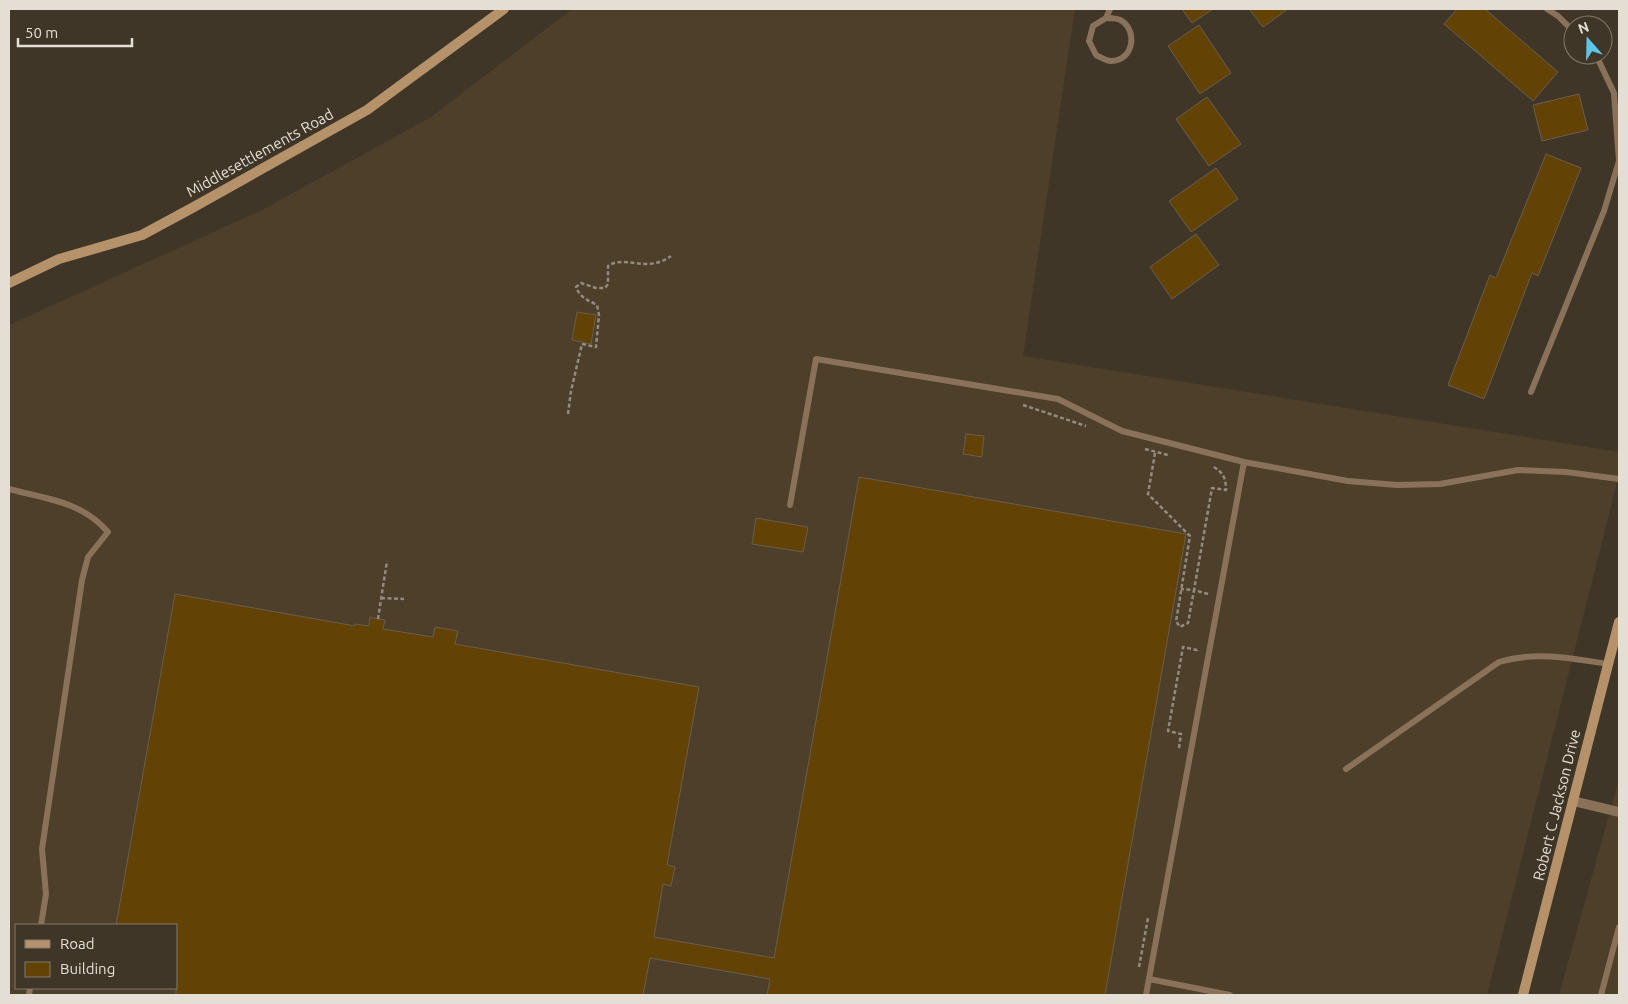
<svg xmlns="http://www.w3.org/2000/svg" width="1628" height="1004" font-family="Ubuntu,sans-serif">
<rect width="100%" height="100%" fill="#403627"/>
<!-- built -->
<path fill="#4d3f2a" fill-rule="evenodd" d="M572,9H1075L1023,356L1619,452V475L1487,995H9V325L264,209L431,117ZM16,925H176V988H16Z
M1619,779V995H1559Z"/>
<!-- building -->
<path fill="#634305" stroke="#695e4e" d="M1182,9H1213L1192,23Z
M1249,9H1288L1263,27Z
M1457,9H1485L1558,72L1533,101L1444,24Z
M1199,25L1231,73L1200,94L1168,46Z
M1579,94L1588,130L1542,141L1533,105Z
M1207,97L1241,144L1209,166L1176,119Z
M1546,154L1581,168L1538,276L1532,273L1484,399L1448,385L1490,275L1496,278Z
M1216,168L1238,199L1191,232L1169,201Z
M1196,234L1219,265L1172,299L1150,267Z
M577,312L596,315L591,344L572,340Z
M966,434L984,436L982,457L963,454Z
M859,477L1186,534L1105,995H767L770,979L650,958L643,995H176V925H116L175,594L355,626V624L369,626L370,617L378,619L385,620L383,629L433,637L435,627L458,631L455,644L699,687L667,865L675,867L671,886L663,884L654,937L774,958Z
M756,518L808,527L803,552L752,544Z"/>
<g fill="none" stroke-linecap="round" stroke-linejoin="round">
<!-- path -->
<path stroke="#938b7f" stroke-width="2.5" stroke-dasharray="4 2.5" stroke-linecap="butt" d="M1023,405L1086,426
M568,414L571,391L582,344L596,347L599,315L597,305C588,300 580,298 576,287L581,283L596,288H605L608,284V266C626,254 646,274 671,256
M1145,449L1168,455
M1155,453L1148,494L1190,536C1185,565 1181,593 1176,621L1180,627L1188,623L1194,590L1181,589
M1208,594L1194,590L1212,488L1226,490C1226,478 1223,472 1212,466
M381,598L404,599
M378,619L387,561
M1179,748L1181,734L1168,731L1183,647L1197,650L1198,648
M1139,967L1148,918"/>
<!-- lane -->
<path stroke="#897259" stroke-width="6" d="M1547,9L1558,16L1573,31
M1106,18C1111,18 1118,18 1122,21C1138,32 1133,61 1111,61C1107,61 1100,57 1096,55L1089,41L1093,26L1106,18L1110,9
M1531,392L1604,211L1619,161L1614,93L1596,55
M9,489C46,499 81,501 108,532L88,557L82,580L42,849L46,894L41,925
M790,505L816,359L1058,399L1122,431L1244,462L1348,481L1397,485L1440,484L1518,470L1566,472L1619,479
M1346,769L1499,662C1535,651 1571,658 1608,664
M1149,979L1230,995
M29,995L30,988
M1146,995L1244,462
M1601,995L1619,927"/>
<!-- street -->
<path stroke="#897259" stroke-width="10" d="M1573,801L1619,812"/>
<!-- secondary -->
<path stroke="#b6926a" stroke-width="10" d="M9,283L59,259L142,235L192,208L367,110L504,9
M1523,995L1619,622"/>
</g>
<g text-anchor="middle" stroke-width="4" stroke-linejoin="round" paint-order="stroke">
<!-- street labels -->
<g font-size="15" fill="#e4ded5" stroke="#403627">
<text transform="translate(260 153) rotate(-29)" y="5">Middlesettlements Road</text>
<text transform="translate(1557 805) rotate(-76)" y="5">Robert C Jackson Drive</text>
</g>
</g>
<!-- border -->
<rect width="1628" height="1004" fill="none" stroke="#e4ded5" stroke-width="20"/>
<!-- legend -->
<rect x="15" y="924" width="162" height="65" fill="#403627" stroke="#82796d"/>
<rect x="25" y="940" width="25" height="8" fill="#b6926a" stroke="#82796d"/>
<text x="60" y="949" font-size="15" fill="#e4ded5">Road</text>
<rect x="25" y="962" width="25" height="15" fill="#634305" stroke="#82796d"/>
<text x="60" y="974" font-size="15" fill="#e4ded5">Building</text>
<!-- north arrow -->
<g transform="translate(1588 40) rotate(340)"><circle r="24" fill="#403627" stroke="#82796d"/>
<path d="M0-4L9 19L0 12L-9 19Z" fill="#5dc7e8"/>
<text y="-8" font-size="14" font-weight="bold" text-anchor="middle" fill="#e4ded5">N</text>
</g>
<!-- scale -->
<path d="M18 38v8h114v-8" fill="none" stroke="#e4ded5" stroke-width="2.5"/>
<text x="25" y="38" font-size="15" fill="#e4ded5" stroke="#403627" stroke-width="4" paint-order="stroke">50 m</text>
</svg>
